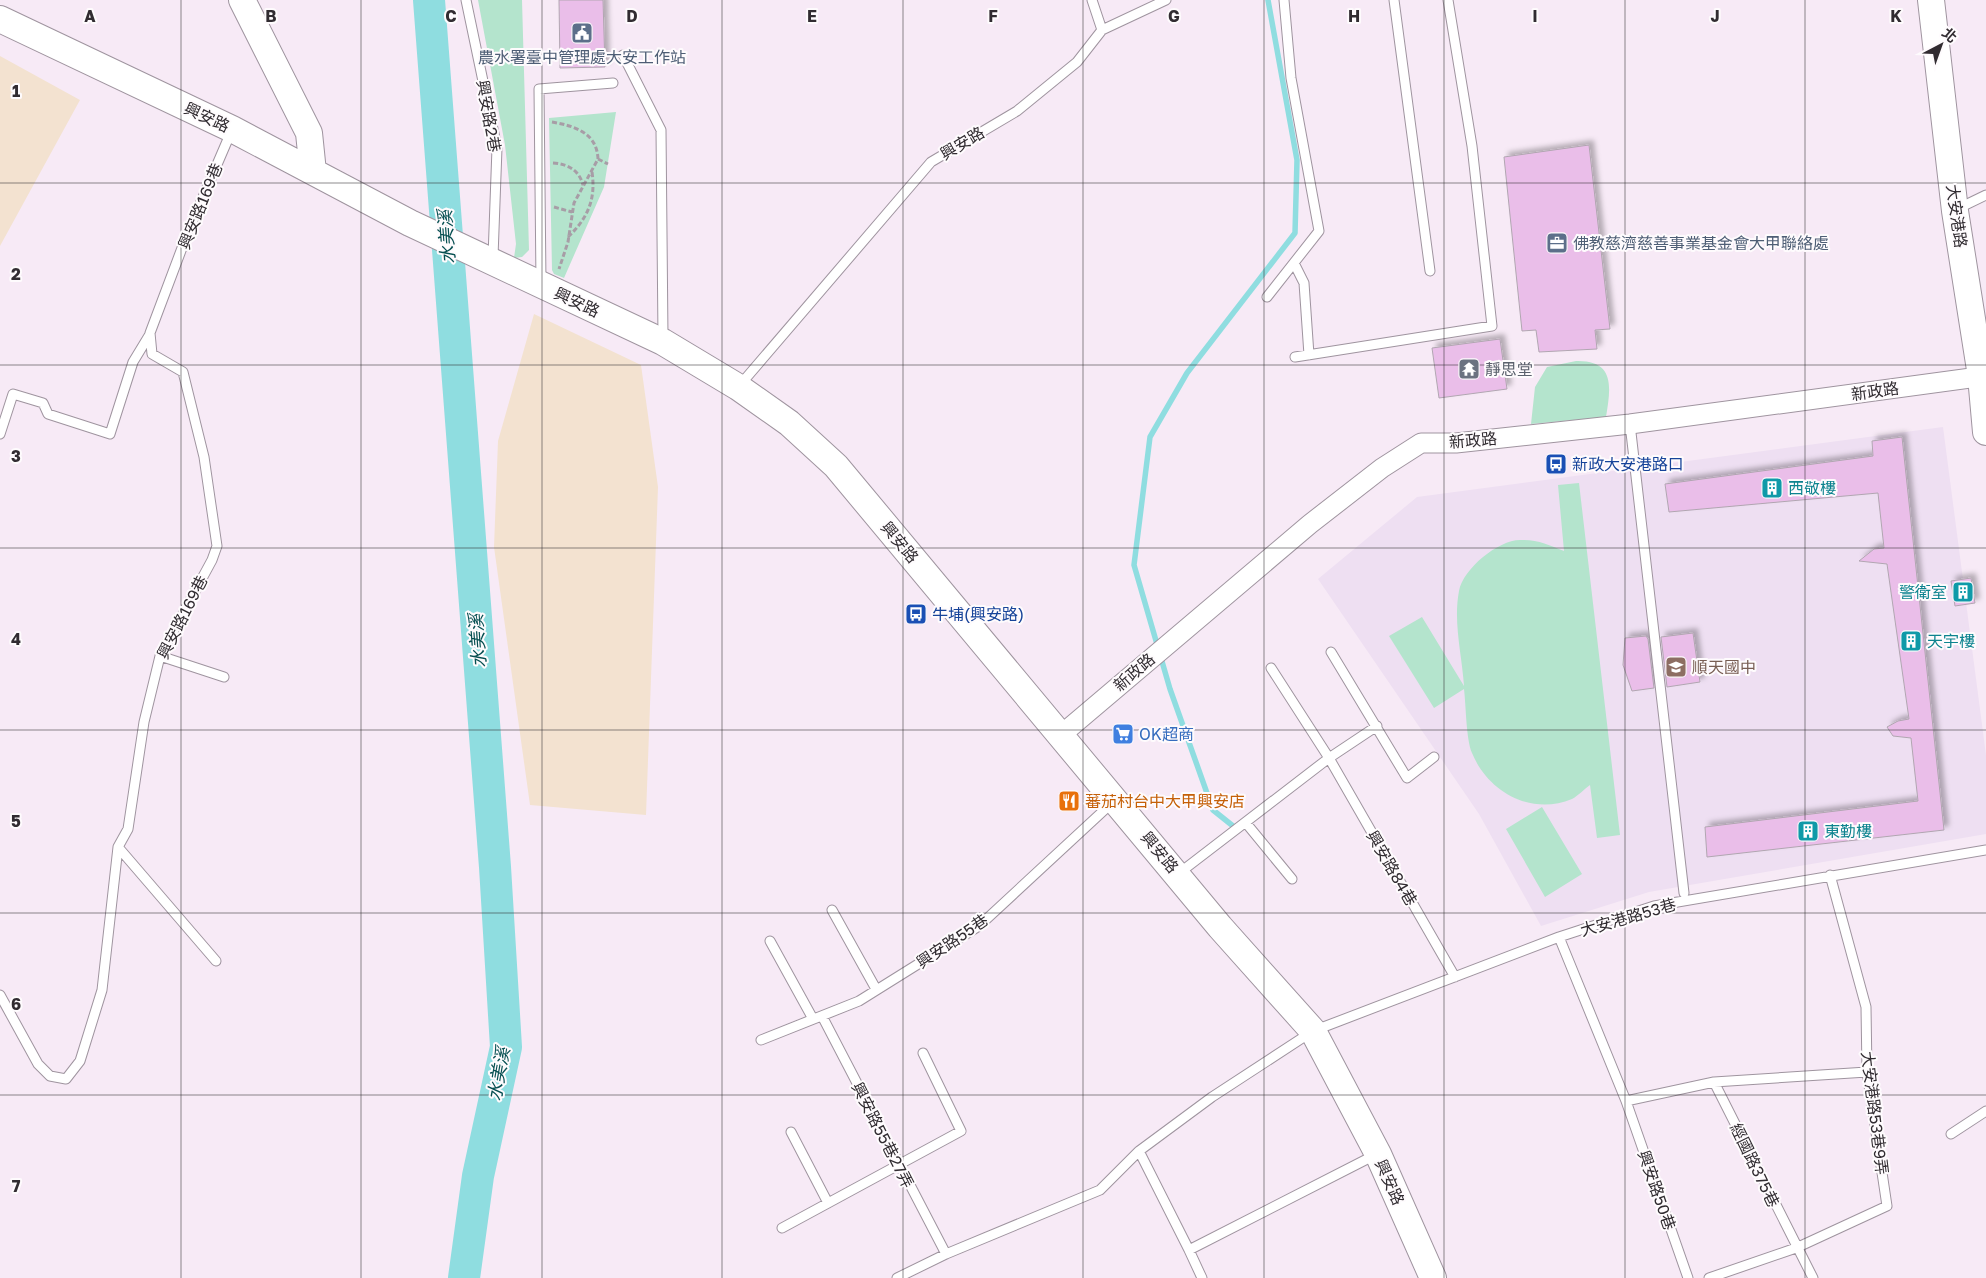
<svg xmlns="http://www.w3.org/2000/svg" width="1986" height="1278" font-family="'Golos Text','Noto Sans TC',sans-serif">
<defs>
<filter id="shadow"><feDropShadow dx="4.5" dy="-4.5" stdDeviation="2.5" flood-color="#0004"/></filter>
</defs>
<rect width="100%" height="100%" fill="#f7eaf6"/>
<!-- industrial -->
<path fill="#f3e2d0" d="M0,56L80,100L0,246Z
M534,314L641,365L658,487L646,815L530,805L494,547L498,441Z"/>
<!-- education -->
<path fill="#eedff2" d="M1943,427L1986,755V834L1649,892L1541,926L1479,814L1318,579L1417,497Z"/>
<!-- green -->
<path fill="#b4e4cd" d="M478,0H522L529,250L522,257L514,258L516,244L505,145Z
M616,112L604,187L564,278L554,274L552,270L549,118Z
M1576,361C1615,360 1611,387 1606,417L1531,424L1535,387L1547,367Z
M1579,483L1620,835L1597,838L1590,785C1584,789 1578,796 1572,799C1531,816 1488,792 1472,753C1466,739 1466,705 1464,689L1434,708L1389,636L1422,617L1464,686C1462,655 1453,622 1459,591C1463,569 1498,540 1520,540C1537,539 1549,545 1564,551L1558,485Z
M1542,807L1582,874L1545,897L1506,829Z"/>
<g fill="none" stroke-linecap="round" stroke-linejoin="round">
<!-- stream -->
<path stroke="#8fdde0" stroke-width="5.5" d="M1233,826L1213,810L1170,689L1134,565L1150,437L1187,373L1295,233L1297,160L1268,0"/>
<!-- river -->
<path stroke="#8fdde0" stroke-width="32" d="M429,0L495,867L506,1047L478,1176L464,1278"/>
</g>
<!-- building -->
<path fill="#eabee9" stroke="#b1a6b1" filter="url(#shadow)" d="M559,0H603L605,67L560,68Z
M1589,145L1610,329L1595,330L1597,349L1539,352L1536,330L1522,331L1504,157Z
M1500,339L1507,389L1439,398L1432,348Z
M1902,437L1944,830L1707,857L1705,827L1918,801L1911,738L1893,736L1887,727L1898,721L1909,719L1887,564L1859,561L1874,549L1884,548L1878,493L1669,512L1665,484L1873,456L1872,441Z
M1971,578L1975,603L1955,606L1951,581Z
M1693,633L1700,682L1667,687L1661,637Z
M1646,636L1648,639L1654,688L1632,691L1623,665L1625,638Z"/>
<g fill="none" stroke-linecap="round" stroke-linejoin="round">
<!-- lane casing -->
<g stroke="#9f949f" stroke-width="11">
<path id="lane" d="M466,0L497,148L493,257
M1092,0L1102,30
M1394,0L1430,271
M623,55L661,130L663,337
M1957,209L1986,195
M1294,263L1304,283L1309,355
M541,283L539,89L613,83
M1267,297L1319,231L1291,78L1284,0
M1295,357L1492,326L1472,146L1448,0
M740,385L931,162L1017,111L1077,62L1102,30L1166,0
M1630,424L1684,893
M0,434L13,394L43,403L48,414L110,434L133,362L150,334
M1331,652L1407,778L1434,757
M160,656L224,677
M1271,668L1329,758L1455,977
M1246,823L1292,879
M118,847L216,961
M1178,874L1329,758L1377,726
M832,910L876,989
M1559,937L1626,1101L1688,1278
M770,941L813,1019
M0,995L38,1064L50,1076L66,1079L80,1061L102,990L118,847L128,829L144,722L160,656L212,560L217,546L204,457L183,372L152,354L150,333L188,232L231,132
M822,1016L946,1254
M761,1040L859,1001L979,926L1114,801
M1714,1082L1813,1278
M1626,1101L1714,1082L1867,1072
M791,1132L828,1203
M1951,1134L1986,1111
M1375,1155L1189,1250L1139,1151L1212,1097L1313,1031L1559,937L1654,906L1986,850
M782,1228L961,1131L923,1053
M1189,1250L1202,1278
M897,1278L946,1254L1100,1190L1139,1151
M1709,1278L1796,1248L1887,1206L1867,1072L1866,1007L1830,875"/>
</g>
<!-- street casing -->
<g stroke="#9f949f" stroke-width="21">
<path id="street" d="M1061,735L1310,524L1382,468L1421,443H1456L1630,424L1986,376"/>
</g>
<!-- secondary casing -->
<g stroke="#9f949f" stroke-width="28">
<path id="secondary" d="M242,0L309,133L313,172
M1931,0L1955,211L1981,376L1986,432
M0,19L232,129L410,223L663,342L738,387L789,423L836,466L1220,927L1313,1031L1378,1154L1433,1278"/>
</g>
<!-- path -->
<path stroke="#a79da6" stroke-width="3" stroke-dasharray="5 2.5" stroke-linecap="butt" d="M552,122C575,126 597,133 598,159L574,203L568,242L559,269
M598,159L608,164
M553,163C568,164 579,170 583,185
M554,207L572,212
M568,237C588,218 596,199 592,172"/>
<!-- lane -->
<use href="#lane" stroke="#fff" stroke-width="9"/>
<!-- street -->
<use href="#street" stroke="#fff" stroke-width="19"/>
<!-- secondary -->
<use href="#secondary" stroke="#fff" stroke-width="26"/>
</g>
<!-- grid -->
<path fill="none" stroke="#312c31" stroke-width="1" stroke-opacity="0.55" d="M181,0V1278M361,0V1278M542,0V1278M722,0V1278M903,0V1278M1083,0V1278M1264,0V1278M1444,0V1278M1625,0V1278M1805,0V1278M0,183H1986M0,365H1986M0,548H1986M0,730H1986M0,913H1986M0,1095H1986"/>
<!-- icons -->
<defs>
<g id="civic-square" transform="scale(1.125)"><rect x="-9" y="-9" width="18" height="18" rx="4" fill="#5c6f8a" stroke="#fefbfd"/><path d="M-.6-6.5H3V-4.5H.6V-3L4-1V1h2V6H-6V1h2V-1L-.6-3ZM-1.2 2.5V6h2.4V2.5Z" fill="#fff"/></g>
<g id="office-square" transform="scale(1.125)"><rect x="-9" y="-9" width="18" height="18" rx="4" fill="#5c6f8a" stroke="#fefbfd"/><path d="M-6-3h4V-5.5h4V-3h4V5H-6ZM-1-4.5V-3h2v-1.5ZM-6 0V1H6V0Z" fill="#fff"/></g>
<g id="temple-square" transform="scale(1.125)"><rect x="-9" y="-9" width="18" height="18" rx="4" fill="#6b7280" stroke="#fefbfd"/><path d="M0-6L5-2H3V0L6.5 2.5H4V6H1.5V3h-3V6H-4V2.5H-6.5L-3 0V-2H-5Z" fill="#fff"/></g>
<g id="bus-square" transform="scale(1.125)"><rect x="-9" y="-9" width="18" height="18" rx="4" fill="#1a4fb4" stroke="#fefbfd"/><path d="M-5-6H5V4H4V6H2V4H-2V6H-4V4H-5ZM-3.5-4V0h7V-4ZM-3.5 1.2v1.5H-2V1.2ZM2 1.2v1.5H3.5V1.2Z" fill="#fff"/></g>
<g id="building-square" transform="scale(1.125)"><rect x="-9" y="-9" width="18" height="18" rx="4" fill="#0f9aa8" stroke="#fefbfd"/><path d="M-4-6H4V6H1V3H-1V6H-4ZM-2.5-4.3h1.7v1.8h-1.7ZM.8-4.3h1.7v1.8H.8ZM-2.5-1h1.7V.8h-1.7ZM.8-1h1.7V.8H.8Z" fill="#fff"/></g>
<g id="school-square" transform="scale(1.125)"><rect x="-9" y="-9" width="18" height="18" rx="4" fill="#8d6e63" stroke="#fefbfd"/><path d="M0-5L7-2L0 1L-7-2ZM-4 1L0 2.5L4 1V4Q0 6-4 4Z" fill="#fff"/></g>
<g id="supermarket-square" transform="scale(1.125)"><rect x="-9" y="-9" width="18" height="18" rx="4" fill="#3f7fe0" stroke="#fefbfd"/><path d="M-6-5.5h2.5l.6 2H6L4.5 2H-2.5L-4.4-4H-6ZM-1.5 3.2a1.3 1.3 0 1 0 .1 0ZM3 3.2a1.3 1.3 0 1 0 .1 0Z" fill="#fff"/></g>
<g id="restaurant-square" transform="scale(1.125)"><rect x="-9" y="-9" width="18" height="18" rx="4" fill="#e8710a" stroke="#fefbfd"/><path d="M-5-6h1v4h1v-4h1v4h1v-4h1v5L-1.5 .5V6h-2V.5L-5-1ZM5-6V6H3V1.5H1.5Q1.5-4 5-6Z" fill="#fff"/></g>
</defs>
<g fill-rule="evenodd">
<use href="#civic-square" x="582" y="33"/>
<use href="#office-square" x="1557" y="243"/>
<use href="#temple-square" x="1469" y="369"/>
<use href="#bus-square" x="1556" y="464"/>
<use href="#building-square" x="1772" y="488"/>
<use href="#building-square" x="1963" y="592"/>
<use href="#bus-square" x="916" y="614"/>
<use href="#building-square" x="1911" y="641"/>
<use href="#school-square" x="1676" y="667"/>
<use href="#supermarket-square" x="1123" y="734"/>
<use href="#restaurant-square" x="1069" y="801"/>
<use href="#building-square" x="1808" y="831"/>
</g>
<g text-anchor="middle" stroke-width="4" stroke-linejoin="round" paint-order="stroke">
<!-- service labels -->
<g font-size="16" fill="#4e5e75" stroke="#fefbfd">
<text x="582" y="63">農水署臺中管理處大安工作站</text>
<text x="1573" y="249" text-anchor="start">佛教慈濟慈善事業基金會大甲聯絡處</text>
</g>
<!-- street labels -->
<g font-size="16" fill="#312c31" stroke="#fefbfd">
<text transform="translate(489 116) rotate(80)" y="6">興安路2巷</text>
<text transform="translate(207 117) rotate(25)" y="6">興安路</text>
<text transform="translate(962 143) rotate(-31)" y="6">興安路</text>
<text transform="translate(200 206) rotate(-68)" y="6">興安路169巷</text>
<text transform="translate(1957 216) rotate(82)" y="6">大安港路</text>
<text transform="translate(577 302) rotate(25)" y="6">興安路</text>
<text transform="translate(1875 391) rotate(-8)" y="6">新政路</text>
<text transform="translate(1473 440) rotate(-5)" y="6">新政路</text>
<text transform="translate(900 542) rotate(50)" y="6">興安路</text>
<text transform="translate(182 617) rotate(-63)" y="6">興安路169巷</text>
<text transform="translate(1134 672) rotate(-41)" y="6">新政路</text>
<text transform="translate(1160 852) rotate(50)" y="6">興安路</text>
<text transform="translate(1392 868) rotate(60)" y="6">興安路84巷</text>
<text transform="translate(1628 917) rotate(-16)" y="6">大安港路53巷</text>
<text transform="translate(952 941) rotate(-34)" y="6">興安路55巷</text>
<text transform="translate(1875 1113) rotate(83)" y="6">大安港路53巷9弄</text>
<text transform="translate(883 1135) rotate(63)" y="6">興安路55巷27弄</text>
<text transform="translate(1755 1165) rotate(64)" y="6">經國路375巷</text>
<text transform="translate(1390 1182) rotate(66)" y="6">興安路</text>
<text transform="translate(1657 1190) rotate(71)" y="6">興安路50巷</text>
</g>
<!-- worship labels -->
<g font-size="16" fill="#5b616d" stroke="#fefbfd" text-anchor="start">
<text x="1485" y="375">靜思堂</text>
</g>
<!-- transit labels -->
<g font-size="16" fill="#164399" stroke="#fefbfd" text-anchor="start">
<text x="1572" y="470">新政大安港路口</text>
<text x="932" y="620">牛埔(興安路)</text>
</g>
<!-- culture labels -->
<g font-size="16" fill="#0d838f" stroke="#fefbfd" text-anchor="start">
<text x="1788" y="494">西敬樓</text>
<text x="1947" y="598" text-anchor="end">警衛室</text>
<text x="1927" y="647">天宇樓</text>
<text x="1824" y="837">東勤樓</text>
</g>
<!-- education labels -->
<g font-size="16" fill="#785e54" stroke="#fefbfd" text-anchor="start">
<text x="1692" y="673">順天國中</text>
</g>
<!-- shop labels -->
<g font-size="16" fill="#366cbe" stroke="#fefbfd" text-anchor="start">
<text x="1139" y="740">OK超商</text>
</g>
<!-- food labels -->
<g font-size="16" fill="#c56008" stroke="#fefbfd" text-anchor="start">
<text x="1085" y="807">蕃茄村台中大甲興安店</text>
</g>
<!-- water labels -->
<g font-size="18" font-style="italic" fill="#064f51" stroke="#fefbfd">
<text transform="translate(447 237) rotate(-94)" y="6">水美溪</text>
<text transform="translate(478 641) rotate(-94)" y="6">水美溪</text>
<text transform="translate(499 1074) rotate(-80)" y="6">水美溪</text>
</g>
</g>
<g font-size="16" text-anchor="middle" font-weight="bold" fill="#312c31" stroke="#fefbfd" stroke-width="4" stroke-linejoin="round" paint-order="stroke">
<text x="90" y="22">A</text>
<text x="271" y="22">B</text>
<text x="451" y="22">C</text>
<text x="632" y="22">D</text>
<text x="812" y="22">E</text>
<text x="993" y="22">F</text>
<text x="1174" y="22">G</text>
<text x="1354" y="22">H</text>
<text x="1535" y="22">I</text>
<text x="1715" y="22">J</text>
<text x="1896" y="22">K</text>
<text x="16" y="97">1</text>
<text x="16" y="280">2</text>
<text x="16" y="462">3</text>
<text x="16" y="645">4</text>
<text x="16" y="827">5</text>
<text x="16" y="1010">6</text>
<text x="16" y="1192">7</text>
</g>
<!-- north arrow -->
<g transform="translate(1941 45) rotate(41)" stroke="#fefbfd" stroke-width="4" paint-order="stroke">
<path d="M0-4L9 19L0 12L-9 19Z" fill="#312c31"/>
<text y="-8" font-size="14" font-weight="bold" text-anchor="middle" fill="#312c31">北</text>
</g>
</svg>
